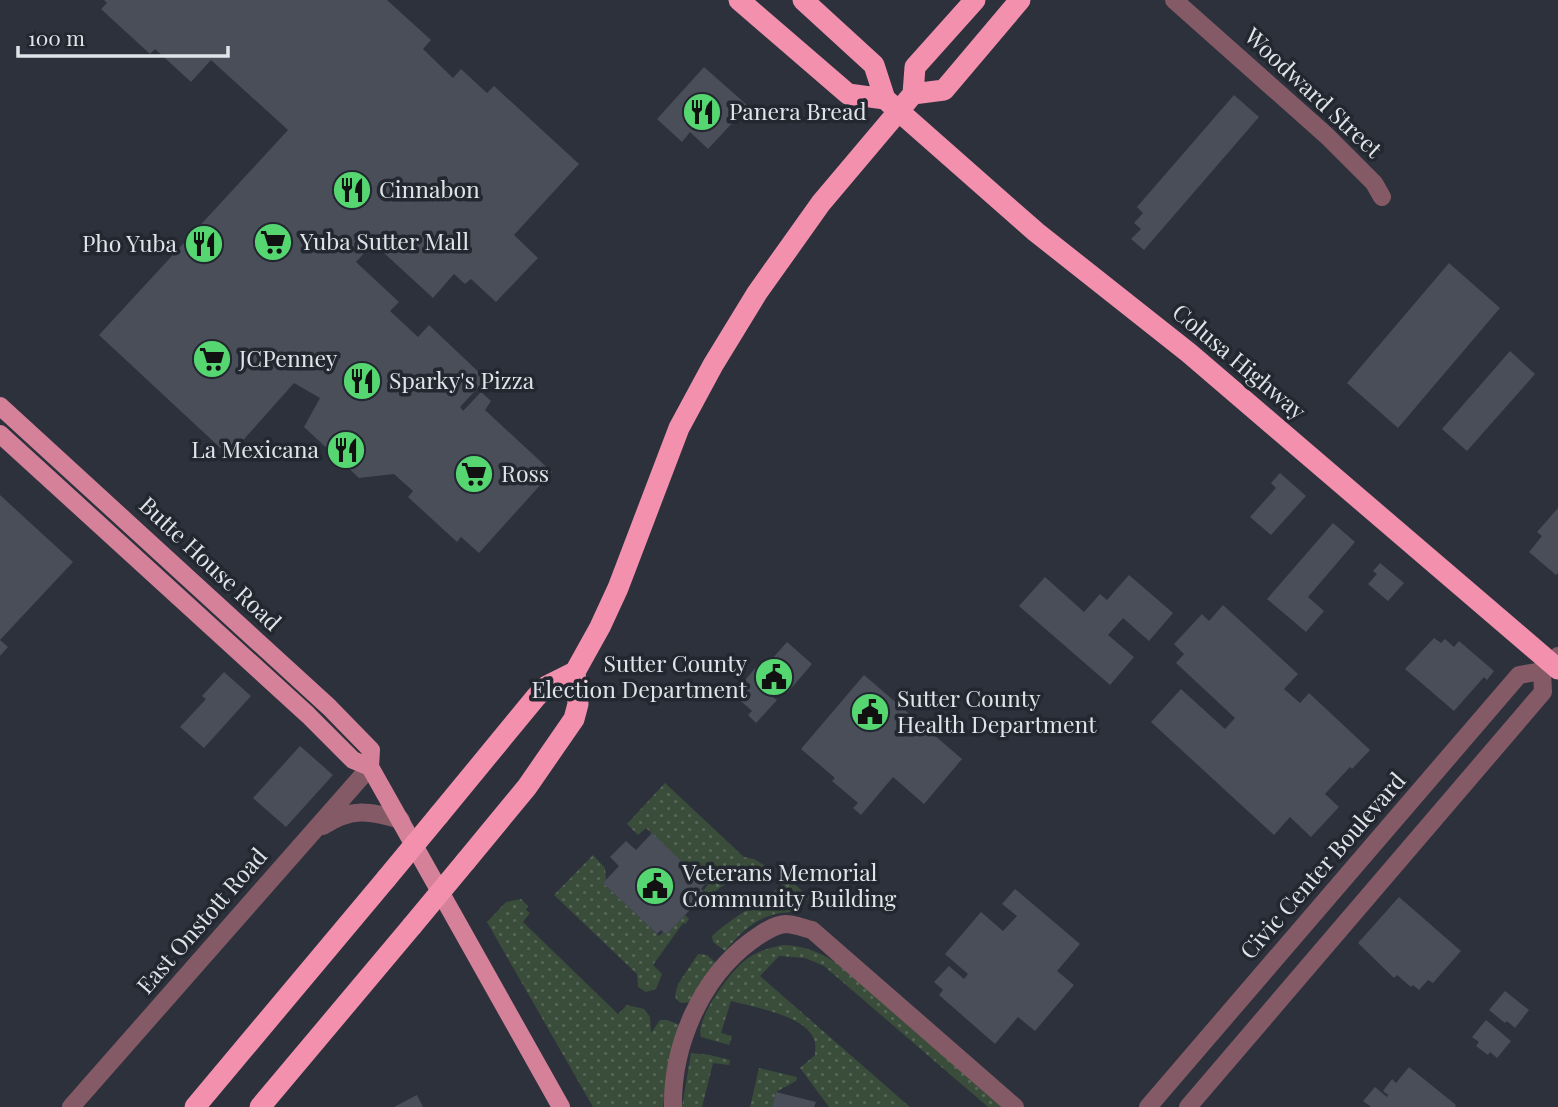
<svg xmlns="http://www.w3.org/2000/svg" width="1558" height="1107" font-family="'Playfair Display',serif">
<defs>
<pattern id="grass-dots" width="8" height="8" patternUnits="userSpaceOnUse" patternTransform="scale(1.75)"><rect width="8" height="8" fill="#3a4d3a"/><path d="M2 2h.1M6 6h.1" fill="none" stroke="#566657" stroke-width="1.8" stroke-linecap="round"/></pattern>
</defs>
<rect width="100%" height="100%" fill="#2c313b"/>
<!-- grass -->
<path fill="url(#grass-dots)" d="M665,783L744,857L754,859L765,866L764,873L749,882L737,876L714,892L696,909L693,907L705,894L703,891L711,881L705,884L646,828L638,835L627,824Z
M593,855L605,868L606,880L603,883L659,936L663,932L666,935L685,915L689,919L685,924L683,923L653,965L662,974L656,989L646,992L638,987L637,974L554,895Z
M786,881H791L809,897L794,912C762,912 744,928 725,951L713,942L712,936C735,915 763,902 786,881Z
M521,899L528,906L526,910L530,913L523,922L618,1014L627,1005L644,1009L650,1017L651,1033L660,1020H667L680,1025L674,1040L663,1107H593L487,922L506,902Z
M783,945C805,946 820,952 838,964L1003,1107H988L824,966L805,958L779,956L760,976L910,1107H829L800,1068L815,1055C815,1050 816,1043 814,1039C805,1015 753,1007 731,1001L721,1033L732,1036L729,1045L701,1037C695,1019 729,974 743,962C754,952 768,948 783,945Z
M698,954L707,955L716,963L692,1002L681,1003L676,999L675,995L678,984Z
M691,1053L710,1055L730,1060L729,1065L713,1063L702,1107H682Z
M759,1068L797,1077L796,1081L776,1092L772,1107H750Z"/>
<!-- building -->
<path fill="#494e59" d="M104,0H387L431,40L423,49L453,78L461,69L487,93L494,86L579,164L514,235L538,258L496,302L471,279L465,284L454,274L433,298L360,231L353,235L368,249L356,262L399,302L390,311L418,337L429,325L486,379L460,407L463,411L481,392L491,401L485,410L552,472L479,553L461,537L457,542L408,497L413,491L394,474L359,478L304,427L320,398L294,383L229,456L99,335L288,130L211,60L191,82L155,49L150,54L101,9L107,3Z
M704,67L748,106L708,149L690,132L682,142L657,119Z
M1234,95L1259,117L1144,250L1131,239L1141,229L1134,223L1143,213L1137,207Z
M1449,263L1500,308L1398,428L1347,383Z
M1510,351L1535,374L1467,451L1442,429Z
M1280,473L1306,496L1271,535L1250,517L1276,488L1271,483Z
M0,495L73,562L0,640L8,647L0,656Z
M1558,508V573L1556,575L1529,552L1542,536L1537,532Z
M1333,523L1355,542L1308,597L1324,611L1306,632L1267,599Z
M1380,563L1404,583L1388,601L1368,584L1377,574L1373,571Z
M1129,575L1173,613L1149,641L1123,618L1108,635L1134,657L1110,685L1019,606L1045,577L1084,612L1100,594L1107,600Z
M1223,605L1298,674L1284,689L1300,703L1309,693L1370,750L1352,769L1350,767L1325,794L1339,807L1311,837L1290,817L1274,835L1151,722L1181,689L1225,729L1235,718L1176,663L1184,654L1174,644L1202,614L1209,621Z
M1434,638L1441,643L1445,639L1454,647L1459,641L1494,671L1487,680L1484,677L1454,711L1405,669Z
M787,642L812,664L788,692L782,687L773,697L777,700L756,723L748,715L752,711L733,694L758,665L764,668Z
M224,672L251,696L204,748L180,727L206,699L202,696Z
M864,675L962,759L924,804L893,777L861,815L853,808L858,803L832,781L835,778L801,749Z
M300,746L333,775L286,827L253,798Z
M652,833L705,884L701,889L706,893L666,935L661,930L657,934L603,883L619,866L610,857L626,841L636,850Z
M1015,889L1080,944L1057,971L1074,985L1035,1031L1018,1017L995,1044L939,995L943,990L934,982L949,966L964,979L968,974L945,954L981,912L1003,931L1017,916L1002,904Z
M1399,897L1461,951L1433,983L1428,980L1419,990L1413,985L1411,987L1397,975L1394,978L1358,943Z
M1505,991L1529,1010L1515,1028L1507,1021L1505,1023L1489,1010Z
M1486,1020L1511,1041L1497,1058L1490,1052L1488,1055L1476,1046L1479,1042L1472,1037Z
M1409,1067L1456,1105L1455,1107H1371L1363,1101L1375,1087L1387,1097L1388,1095L1383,1091L1392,1079L1396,1083Z
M776,1092L816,1102L814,1107H772Z
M417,1095L423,1107H394Z"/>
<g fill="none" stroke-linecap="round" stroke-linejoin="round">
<!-- minor -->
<path stroke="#835a65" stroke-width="18" d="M1174,0L1327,136L1374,183L1382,197
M323,826C352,807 370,811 401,820
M71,1107L370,767
M673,1107C672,1045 701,978 751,941C761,934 773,925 785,924C794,924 804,928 812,930L1015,1107
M1148,1107L1519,675L1542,671L1558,656
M1188,1107L1543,692L1542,671"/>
<!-- major -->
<path stroke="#d48199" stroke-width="18" d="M0,406L329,707L371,750L370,767
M0,434L308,715L353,760L370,767L561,1107"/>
<!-- highway -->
<path stroke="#f390ae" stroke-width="21" d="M739,0L848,94L885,99
M803,0L874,65L885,99
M913,94L944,90L1020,0
M885,99L1036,232L1189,353L1558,669
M439,815L536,697L547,686L575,672
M466,861L527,787L574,719L578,704L575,672L600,627L618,588L679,428L713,365L757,293L821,203L913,94L915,67L975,0
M195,1107L386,879
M260,1107L412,926"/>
<!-- highway-bridge -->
<path stroke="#f390ae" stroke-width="21" d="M386,879L439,815
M412,926L466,861"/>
</g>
<!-- icons -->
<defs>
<g id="restaurant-disc" transform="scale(2.0125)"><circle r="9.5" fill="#55d671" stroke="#222730"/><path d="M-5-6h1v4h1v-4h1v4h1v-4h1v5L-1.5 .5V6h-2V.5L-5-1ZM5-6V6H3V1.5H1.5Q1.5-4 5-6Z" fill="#111"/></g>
<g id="supermarket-disc" transform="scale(2.0125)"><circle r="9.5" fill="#55d671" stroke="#222730"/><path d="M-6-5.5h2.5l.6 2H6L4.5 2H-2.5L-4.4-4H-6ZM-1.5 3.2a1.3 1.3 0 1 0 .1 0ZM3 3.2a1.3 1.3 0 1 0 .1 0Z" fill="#111"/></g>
<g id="civic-disc" transform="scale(2.0125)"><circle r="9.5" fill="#55d671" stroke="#222730"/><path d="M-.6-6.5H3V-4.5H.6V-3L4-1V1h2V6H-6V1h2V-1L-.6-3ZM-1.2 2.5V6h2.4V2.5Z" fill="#111"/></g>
</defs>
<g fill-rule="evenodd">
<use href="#restaurant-disc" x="702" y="112"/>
<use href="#restaurant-disc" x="352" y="190"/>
<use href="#supermarket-disc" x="273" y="242"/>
<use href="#restaurant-disc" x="204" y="244"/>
<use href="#supermarket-disc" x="212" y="359"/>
<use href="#restaurant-disc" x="362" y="381"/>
<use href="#restaurant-disc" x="346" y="450"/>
<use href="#supermarket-disc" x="474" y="474"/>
<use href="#civic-disc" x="774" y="677"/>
<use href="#civic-disc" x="870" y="712"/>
<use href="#civic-disc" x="655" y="886"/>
</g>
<g text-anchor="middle" stroke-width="7" stroke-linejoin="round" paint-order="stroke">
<!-- street labels -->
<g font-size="23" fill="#e0e4ea" stroke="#222730">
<text transform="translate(1313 93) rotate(43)" y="8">Woodward Street</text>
<text transform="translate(1239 362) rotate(40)" y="8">Colusa Highway</text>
<text transform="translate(210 564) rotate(43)" y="8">Butte House Road</text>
<text transform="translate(1323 866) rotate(-49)" y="8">Civic Center Boulevard</text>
<text transform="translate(202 921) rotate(-49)" y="8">East Onstott Road</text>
</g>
<!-- poi labels -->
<g font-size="23" fill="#e0e4ea" stroke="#222730" text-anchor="start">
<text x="729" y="120">Panera Bread</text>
<text x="379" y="198">Cinnabon</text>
<text x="300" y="250">Yuba Sutter Mall</text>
<text x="177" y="252" text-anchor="end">Pho Yuba</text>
<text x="239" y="367">JCPenney</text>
<text x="389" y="389">Sparky's Pizza</text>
<text x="319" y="458" text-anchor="end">La Mexicana</text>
<text x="501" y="482">Ross</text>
<text x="747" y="672" text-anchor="end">Sutter County<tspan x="747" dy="26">Election Department</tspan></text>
<text x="897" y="707">Sutter County<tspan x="897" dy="26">Health Department</tspan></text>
<text x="682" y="881">Veterans Memorial<tspan x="682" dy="26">Community Building</tspan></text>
</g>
</g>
<!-- scale -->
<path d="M18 46v10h210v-10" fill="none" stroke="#e0e4ea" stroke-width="3.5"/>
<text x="28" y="46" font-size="21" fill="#e0e4ea" stroke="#222730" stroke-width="5" paint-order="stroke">100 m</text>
</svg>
